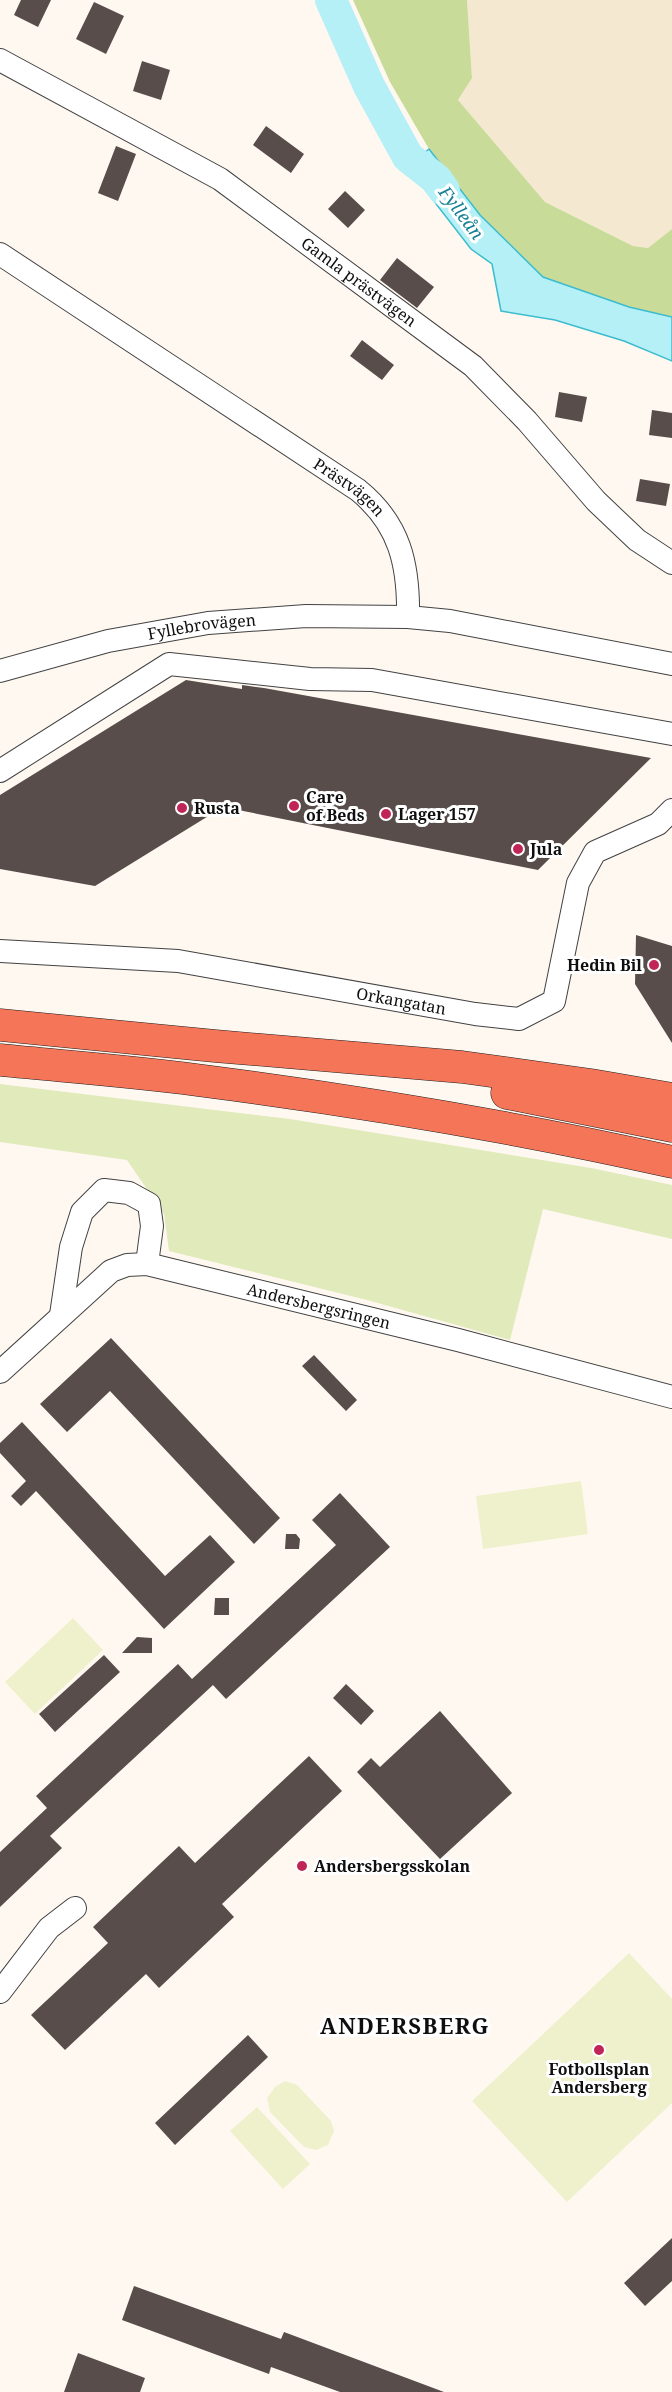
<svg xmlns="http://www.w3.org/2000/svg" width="672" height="2392" font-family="'Noto Serif',serif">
<rect width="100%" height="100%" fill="#fff8f1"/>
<!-- farmland -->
<path fill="#f5e8d1" d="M467,0H672V229L648,248L633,246L545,202L458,100L472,77Z"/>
<!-- green -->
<path fill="#e0eaba" d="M0,1084L290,1119L591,1168L672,1185V1239L543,1209L510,1340L367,1300L169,1251L164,1214L127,1160L0,1142Z"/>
<!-- forest -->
<path fill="#c9db99" d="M353,0H467L472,78L458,100L545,202L633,246L648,248L672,229V317L629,307L543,277L480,215L429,149L390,82Z"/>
<!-- pitch -->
<path fill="#eef1cc" d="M581,1481L588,1534L483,1549L476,1496Z
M73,1618L103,1650L35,1714L5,1682Z
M629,1953L672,1999V2103L567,2202L472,2101Z
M285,2081L297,2085L331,2121L334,2131L328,2145L316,2150L304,2147L270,2112L267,2098L275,2087Z
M257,2107L310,2164L283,2189L230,2131Z"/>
<!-- water -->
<path fill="#b5f0f7" stroke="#3cbcce" stroke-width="1.5" d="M429,149L480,215L543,277L629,307L672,317V361L624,341L555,320L501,311L492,264L471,249L423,187L403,170Z"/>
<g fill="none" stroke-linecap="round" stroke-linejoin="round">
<!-- river -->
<path stroke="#b5f0f7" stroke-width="32" d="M331,0L369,86L408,157L436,179L444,190"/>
</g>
<!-- building -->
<path fill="#584d4b" d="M21,0H51L38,27L14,15Z
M94,2L124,16L106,54L76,39Z
M142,61L170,70L161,100L133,91Z
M266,126L304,154L291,173L253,145Z
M116,146L136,154L118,201L98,193Z
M345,191L365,210L348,228L328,209Z
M397,258L434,287L417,308L380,280Z
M362,340L394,365L382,380L350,356Z
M559,392L587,397L582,422L555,417Z
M652,410L672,413V438L649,435Z
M640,479L670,484L666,506L636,501Z
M186,680L242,689V685L264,688L651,758L538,870L223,807L95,886L0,869V795Z
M636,935L672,946V1043L635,984Z
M111,1338L280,1518L254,1544L110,1391L67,1432L40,1404Z
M314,1355L357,1400L346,1411L302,1366Z
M22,1422L165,1576L210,1535L235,1562L164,1629L36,1491L21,1506L11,1496L26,1481L0,1453V1443Z
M340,1493L390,1547L226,1699L213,1685L50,1836L62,1848L0,1907V1852L47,1808L36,1796L178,1664L192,1679L336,1545L312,1520Z
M286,1534H296L300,1539L299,1549H285Z
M215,1598H229V1615H214Z
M137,1637L152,1638V1653H122Z
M104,1655L120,1672L55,1732L39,1714Z
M346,1684L374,1711L361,1725L333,1698Z
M440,1711L512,1793L440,1859L357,1772L371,1758L380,1767Z
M309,1756L342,1791L222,1904L234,1917L159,1988L146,1974L65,2050L31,2015L108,1943L93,1927L179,1846L195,1863Z
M248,2035L268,2057L175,2145L155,2123Z
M672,2238V2281L645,2306L624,2283Z
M134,2286L281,2339L284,2332L444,2392H340L271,2367L269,2374L122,2320Z
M78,2353L145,2378L140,2392H64Z"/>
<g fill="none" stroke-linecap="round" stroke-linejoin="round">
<!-- minor casing -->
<g stroke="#424242" stroke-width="24">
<g id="minor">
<path id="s1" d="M0,60L220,179L473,366L527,421L596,501L637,540L672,563"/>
<path id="s2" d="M0,254L358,490C400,524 409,565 408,617"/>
<path id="s3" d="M0,671L108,641L208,623L306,616L408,617L450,621L672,664"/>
<path d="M0,771L169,664L310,679L372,680L672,734"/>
<path id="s4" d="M0,951L178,961L475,1014L519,1019L554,1001L578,883L595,852L658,824L672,810"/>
<path d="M61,1315L71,1247L82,1212L104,1190L129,1193L149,1204L152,1226L147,1264"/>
<path id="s5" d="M0,1372L111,1271L127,1265L147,1264L458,1340L672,1397"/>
<path d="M0,1992L49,1928L75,1908"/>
</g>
</g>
<!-- highway casing -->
<g stroke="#202020" stroke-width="33">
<path id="highway" d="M0,1025L215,1046L462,1067L591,1085L672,1099
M0,1060C71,1067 142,1072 212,1082C366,1102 520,1128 672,1162
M507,1093L672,1126"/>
</g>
<!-- minor -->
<use href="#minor" stroke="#fff" stroke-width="22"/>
<!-- highway -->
<use href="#highway" stroke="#f57559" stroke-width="32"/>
</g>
<!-- markers -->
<g fill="#c12557" stroke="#fff" stroke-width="2">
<circle cx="294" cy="806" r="6"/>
<circle cx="182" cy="808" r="6"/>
<circle cx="386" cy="814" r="6"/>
<circle cx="518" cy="849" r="6"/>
<circle cx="654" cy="965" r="6"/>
<circle cx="302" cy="1866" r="6"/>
<circle cx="599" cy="2050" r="6"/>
</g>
<g text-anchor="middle" stroke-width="6" stroke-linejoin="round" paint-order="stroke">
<!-- street labels -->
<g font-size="16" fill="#0f0f0f" stroke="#fff">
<text dy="6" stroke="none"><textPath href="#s1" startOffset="423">Gamla prästvägen</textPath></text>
<text dy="6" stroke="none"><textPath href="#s2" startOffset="420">Prästvägen</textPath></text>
<text dy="6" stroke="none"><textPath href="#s3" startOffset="207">Fyllebrovägen</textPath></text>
<text dy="6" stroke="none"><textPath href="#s4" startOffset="405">Orkangatan</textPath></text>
<text dy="6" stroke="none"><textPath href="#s5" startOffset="364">Andersbergsringen</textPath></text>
</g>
<!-- poi labels -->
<g font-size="16" font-weight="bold" fill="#0f0f0f" stroke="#fff" text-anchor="start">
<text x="306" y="803">Care<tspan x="306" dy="18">of Beds</tspan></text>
<text x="194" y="814">Rusta</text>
<text x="398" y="820">Lager 157</text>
<text x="530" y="855">Jula</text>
<text x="642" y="971" text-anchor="end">Hedin Bil</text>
<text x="314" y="1872">Andersbergsskolan</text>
<text x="599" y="2075" text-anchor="middle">Fotbollsplan<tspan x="599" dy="18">Andersberg</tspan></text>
</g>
<!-- water labels -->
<g font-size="18" font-style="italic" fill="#168094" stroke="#fff">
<text transform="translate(461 213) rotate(53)" y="6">Fylleån</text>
</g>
<!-- district labels -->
<g font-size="22" font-weight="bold" letter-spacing="1.5" fill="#0f0f0f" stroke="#fff">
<text x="405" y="2034">ANDERSBERG</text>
</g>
</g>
</svg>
